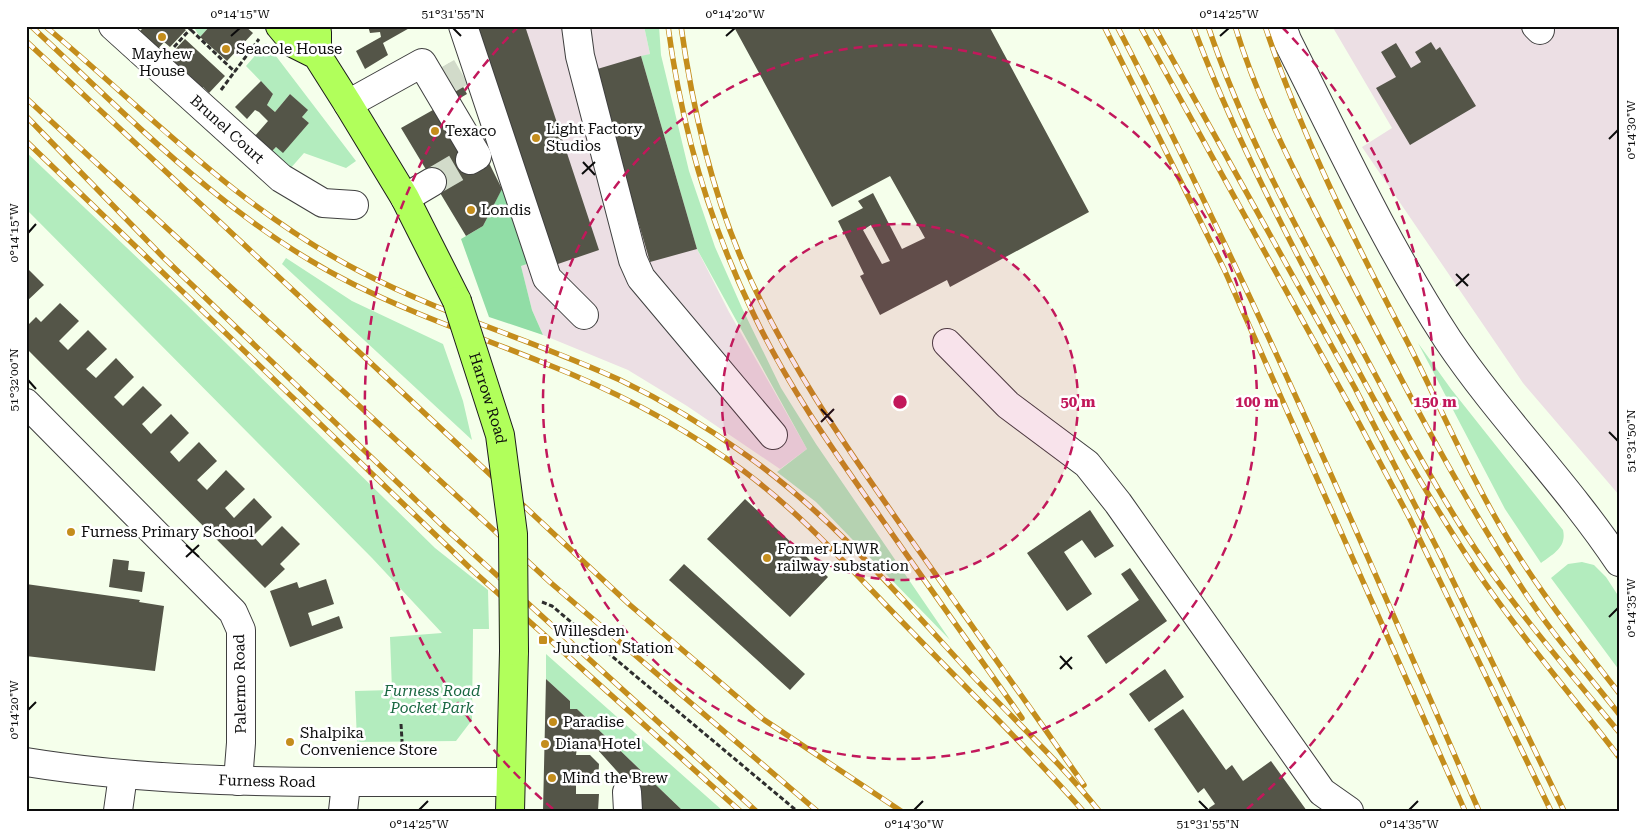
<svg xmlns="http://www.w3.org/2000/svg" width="1645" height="837" font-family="'Roboto Serif',serif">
<rect width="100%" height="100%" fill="#f5ffeb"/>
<!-- industrial -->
<path fill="#ecdfe4" d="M452,26H644L650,54L641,57L697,249L729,312L807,449L780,469L687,406L628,370L543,335L532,310L521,266L530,263Z
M1332,26H1619V495L1523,383L1362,147L1392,128Z"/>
<!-- green -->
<path fill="#b3ecbe" d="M193,26H210L200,37Z
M644,26H659L661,55L689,171L715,247L742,308L781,388L816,444L950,640L816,502L777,472L807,449L697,249L641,56L650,54Z
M266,43L356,161L346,168L304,153L289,170L270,153L276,147L283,152L309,123L302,117L307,110L290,94L275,112L267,105L273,94L246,66Z
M26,152L186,304L435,548L488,590L489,629H473L472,720L456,741L357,742L355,691L392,690L390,637L442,633L372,558L26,209Z
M286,258L352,301L443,344L463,401L472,440L282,264Z
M1418,343L1451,389L1563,530C1567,547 1553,554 1541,563L1505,509Z
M1582,562L1594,565L1606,577L1619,597V670L1551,578L1568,564Z
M546,654L723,811H683L577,709H570V701L546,679Z"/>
<!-- forest -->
<path fill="#91dda6" d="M504,184L530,263L521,266L532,310L543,335L489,317L461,239L483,226Z"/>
<!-- building -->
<path fill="#545548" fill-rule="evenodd" d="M145,26H181L186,30L170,47L164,42L158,49L139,32Z
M210,26H245L253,33L227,61L200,37Z
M368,26H413L383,43L388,55L365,69L356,51L381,37L380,32L370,33Z
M473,26H525L599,250L552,266Z
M989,26L1089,212L950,287L947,280L880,315L860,276L864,274L838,221L863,208L858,201L873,193L902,249L925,238L890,176L832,207L734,27ZM871,225L890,261L882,264L863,230Z
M185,39L225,76L209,93L203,87L197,94L168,68L175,61L169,56Z
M1431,42L1436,50L1440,47L1476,106L1410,145L1376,88L1396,77L1381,52L1396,43L1411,68L1421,62L1415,52Z
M641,56L697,249L650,262L594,70Z
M450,63L467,94L450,104L433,73Z
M261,81L273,94L267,105L275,112L290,94L308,110L302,117L309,123L283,153L276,147L270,153L254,137L268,121L259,112L255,110L247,119L235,107Z
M440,106L489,163L502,189L483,226L466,236L401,128Z
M26,267L44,285L26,302Z
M60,303L79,321L59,341L68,350L88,330L107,349L86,369L96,378L116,358L134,377L114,397L123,406L143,386L162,405L142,424L151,434L171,414L189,433L170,452L179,462L199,442L217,461L197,480L207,490L226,470L245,489L225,508L234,518L254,498L272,517L253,536L262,546L282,526L300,544L280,564L285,569L265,588L26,348V327L36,317L41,322Z
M745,499L828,577L790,617L707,539Z
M1090,510L1114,546L1095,558L1082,540L1064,552L1092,594L1067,611L1027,553Z
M113,559L129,561L128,570L145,572L142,592L109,587Z
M684,564L805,674L790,690L669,580Z
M1130,568L1167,621L1106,664L1087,636L1139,600L1121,574Z
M326,579L334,604L308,613L310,619L312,626L339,616L343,628L290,647L270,591L297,582L299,588Z
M26,584L140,600L139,602L164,606L155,671L26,656Z
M1165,669L1184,697L1149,722L1129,694Z
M546,679L570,701V709H577L683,811H641L642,799L635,794L639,789L627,776L624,779L597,749L600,747L593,741L586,749L577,748L576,755H590L599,764L598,783L576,782V794H599L598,811H543Z
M1183,709L1226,770L1232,765L1243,781L1271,761L1307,811H1210L1209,808L1215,804L1204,788L1198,793L1154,729Z"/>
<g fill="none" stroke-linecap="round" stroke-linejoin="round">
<!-- minor-tunnel -->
<path stroke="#d2dbca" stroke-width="28" stroke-dasharray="28 14" stroke-linecap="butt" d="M442,67L460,98
M432,182L470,160"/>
<!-- minor casing -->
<g stroke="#3f3f3f" stroke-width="30">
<g id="minor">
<path id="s1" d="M113,26L281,178L323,203L354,205"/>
<path d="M463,26L547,278L584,315"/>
<path d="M576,26L580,56L633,260L641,278L773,435"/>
<path d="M1282,26L1287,40C1338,141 1386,245 1448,340C1500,417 1567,484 1619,562"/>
<path d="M1536,26L1540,30"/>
<path d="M348,104L422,63L477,156L470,160"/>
<path d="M405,198L432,182"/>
<path d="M947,343L1008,405L1087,464L1118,503L1322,792L1349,811"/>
<path d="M26,403L233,612L241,630V743L238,781"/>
<path id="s2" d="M26,762C186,788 348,781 510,782"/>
<path d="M627,792L628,811"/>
<path d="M118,811L123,775"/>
<path d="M343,811L346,784"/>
</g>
</g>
<!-- major casing -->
<g stroke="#1d1d1d" stroke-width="30">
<path id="major" d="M280,26L295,44L317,55L348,104L405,198L457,301
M313,26L317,32V55
M510,811L514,651"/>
</g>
<!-- path -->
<path stroke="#2e2e2e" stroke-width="3" stroke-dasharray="5 2.5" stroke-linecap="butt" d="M191,30L235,72
M174,47L193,26
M221,90L259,39
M542,602L552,606L797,811
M401,724L403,757"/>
<!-- minor -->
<use href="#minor" stroke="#fff" stroke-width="28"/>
<!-- major -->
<use href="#major" stroke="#b1ff5b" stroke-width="28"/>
<!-- rail casing -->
<g stroke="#c48d1c" stroke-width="5.5">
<path id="rail" d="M31,26C131,119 229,222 353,284C415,315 480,337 544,363C608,388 671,420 727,459C797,507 853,572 912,632C969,691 1029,749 1083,811
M45,26C150,114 237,208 361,272C444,315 535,341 620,380C664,401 707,427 746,455C832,516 900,597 971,674C1014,720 1060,762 1099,811
M668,26C681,125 710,224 753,313C788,387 836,454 883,521C929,587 976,653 1022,718
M681,26C692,105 710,185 741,258C783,357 844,444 905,531C965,616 1025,700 1084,785
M1104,26L1224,269L1465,811
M1117,26C1249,282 1364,547 1479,811
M1140,26L1352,410L1409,517L1551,811
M1154,26L1355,388L1440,554L1564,811
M1193,26C1230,125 1278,219 1327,312C1373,399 1420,485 1474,567C1518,633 1571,694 1619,757
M1208,26C1242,127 1292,220 1342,313C1382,386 1419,460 1463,530C1508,601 1565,667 1619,732
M1235,26C1260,108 1302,186 1341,262C1397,372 1454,484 1522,588C1551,633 1586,672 1619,714
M1265,26C1302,137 1355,242 1409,345C1444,414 1474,486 1516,552C1547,601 1583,647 1619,693
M26,41L630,605L763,719L901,811
M26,98L551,583L817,811
M26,116L163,257L445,528L756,811
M26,141L471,569L740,811"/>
</g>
<!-- rail -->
<use href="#rail" stroke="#fff" stroke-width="4" stroke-dasharray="11" stroke-linecap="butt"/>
<!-- major-bridge casing -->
<g stroke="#1d1d1d" stroke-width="30" stroke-linecap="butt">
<g id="major-bridge">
<path id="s3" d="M457,301L500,435L513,534L514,651"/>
</g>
</g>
<!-- major-bridge -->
<use href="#major-bridge" stroke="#b1ff5b" stroke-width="28"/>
</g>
<!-- ticks -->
<path fill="none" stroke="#0c0c0c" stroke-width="2" d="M453,28L461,36M231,36L240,28M726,36L735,28M1220,36L1229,28M1609,139L1618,130M583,162L595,175M582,174L595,162M28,233L36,224M1456,274L1468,286M1456,286L1469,274M28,380L36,389M821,409L833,422M821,422L834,409M1609,432L1618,441M186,545L199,557M186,557L199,545M1609,617L1618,608M1060,656L1072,669M1060,669L1072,657M28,710L36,702M1199,801L1208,810M419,810L428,801M914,810L923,801M1409,810L1418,801"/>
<!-- distance rings -->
<circle cx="900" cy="402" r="178" fill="#c2185b" fill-opacity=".12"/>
<g fill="none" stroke="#c2185b" stroke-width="2.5" stroke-dasharray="9 6">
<circle cx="900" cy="402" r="178"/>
<circle cx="900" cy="402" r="357"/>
<path d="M553 809A535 535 0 0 1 518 27M1282 27A535 535 0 0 1 1247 809"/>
</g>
<!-- markers -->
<g fill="#c48d1c" stroke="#fff" stroke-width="2">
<circle cx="162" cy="37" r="5"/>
<circle cx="226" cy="49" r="5"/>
<circle cx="435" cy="131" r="5"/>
<circle cx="536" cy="138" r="5"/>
<circle cx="471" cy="210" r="5"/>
<circle cx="71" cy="532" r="5"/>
<circle cx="767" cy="558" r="5"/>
<rect x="538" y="635" width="10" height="10" rx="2.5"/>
<circle cx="553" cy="722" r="5"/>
<circle cx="290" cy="742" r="5"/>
<circle cx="545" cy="744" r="5"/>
<circle cx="552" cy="778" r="5"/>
</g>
<g text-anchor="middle" stroke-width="5" stroke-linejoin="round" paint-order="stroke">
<!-- poi labels -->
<g font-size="15" fill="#0c0c0c" stroke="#fff" text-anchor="start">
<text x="236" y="54">Seacole House</text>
<text x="162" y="59" text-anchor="middle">Mayhew<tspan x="162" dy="17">House</tspan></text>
<text x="546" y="134">Light Factory<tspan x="546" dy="17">Studios</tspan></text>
<text x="445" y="136">Texaco</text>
<text x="481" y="215">Londis</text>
<text x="81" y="537">Furness Primary School</text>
<text x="777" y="554">Former LNWR<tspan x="777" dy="17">railway substation</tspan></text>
<text x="553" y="636">Willesden<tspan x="553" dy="17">Junction Station</tspan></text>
<text x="563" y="727">Paradise</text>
<text x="300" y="738">Shalpika<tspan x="300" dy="17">Convenience Store</tspan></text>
<text x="555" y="749">Diana Hotel</text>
<text x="562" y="783">Mind the Brew</text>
</g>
<!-- street labels -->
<g font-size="15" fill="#0c0c0c" stroke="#fff">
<text dy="5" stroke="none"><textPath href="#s1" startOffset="154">Brunel Court</textPath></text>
<text dy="5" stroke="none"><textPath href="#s3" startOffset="102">Harrow Road</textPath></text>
<text transform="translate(240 684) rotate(-91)" y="5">Palermo Road</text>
<text dy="5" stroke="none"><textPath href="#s2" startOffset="242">Furness Road</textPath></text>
</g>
<!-- park labels -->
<g font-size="15" font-style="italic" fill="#196741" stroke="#fff">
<text x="432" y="696">Furness Road<tspan x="432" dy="17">Pocket Park</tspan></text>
</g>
</g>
<circle cx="900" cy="402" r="8" fill="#c2185b" stroke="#fff" stroke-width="2.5"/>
<g font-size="15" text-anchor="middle" font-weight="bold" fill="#c2185b" stroke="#fff" stroke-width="5" stroke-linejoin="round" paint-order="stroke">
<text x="1078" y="407">50 m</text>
<text x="1257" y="407">100 m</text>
<text x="1435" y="407">150 m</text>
</g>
<!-- border -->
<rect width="1645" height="837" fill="none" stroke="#ffffff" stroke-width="55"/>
<rect x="28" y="28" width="1590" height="782" fill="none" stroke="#0c0c0c" stroke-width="2"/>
<g font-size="12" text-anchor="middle" fill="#0c0c0c">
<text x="240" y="18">0°14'15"W</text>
<text x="453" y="18">51°31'55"N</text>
<text x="735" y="18">0°14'20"W</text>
<text x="1229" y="18">0°14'25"W</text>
<text transform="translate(1631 130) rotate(-90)" y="4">0°14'30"W</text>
<text transform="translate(14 233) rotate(-90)" y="4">0°14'15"W</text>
<text transform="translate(14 380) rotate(-90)" y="4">51°32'00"N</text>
<text transform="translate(1631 441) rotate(-90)" y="4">51°31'50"N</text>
<text transform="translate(1631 608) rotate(-90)" y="4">0°14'35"W</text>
<text transform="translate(14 710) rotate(-90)" y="4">0°14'20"W</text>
<text x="419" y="828">0°14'25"W</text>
<text x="914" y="828">0°14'30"W</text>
<text x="1208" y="828">51°31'55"N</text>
<text x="1409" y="828">0°14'35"W</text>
</g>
</svg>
